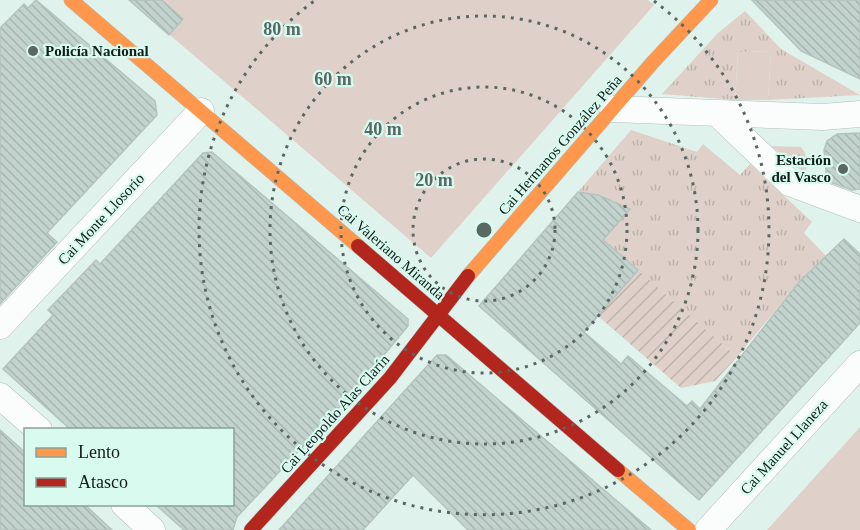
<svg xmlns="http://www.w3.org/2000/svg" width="860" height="530" font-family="'Times New Roman',serif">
<defs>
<pattern id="grass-tufts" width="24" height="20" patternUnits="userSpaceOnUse" patternTransform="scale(1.5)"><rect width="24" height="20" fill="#dfd1c9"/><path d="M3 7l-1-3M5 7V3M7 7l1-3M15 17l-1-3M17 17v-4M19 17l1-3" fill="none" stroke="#beb3ac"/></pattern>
<pattern id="garden-furrows" width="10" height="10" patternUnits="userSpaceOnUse" patternTransform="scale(1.5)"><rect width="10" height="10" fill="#dfd1c9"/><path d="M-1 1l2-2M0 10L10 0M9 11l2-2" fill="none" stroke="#beb3ac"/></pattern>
<pattern id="building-back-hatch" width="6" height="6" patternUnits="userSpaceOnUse" patternTransform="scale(1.5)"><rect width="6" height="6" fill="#c2d3ce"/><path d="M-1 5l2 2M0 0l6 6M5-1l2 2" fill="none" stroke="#a6b5b0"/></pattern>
</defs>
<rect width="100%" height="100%" fill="#e0f2ec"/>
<!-- grass -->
<path fill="url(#grass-tufts)" d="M745,11L781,49L860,95L768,100L771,51L738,52L735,100L662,94L718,33Z
M631,130L697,152L703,144L740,175L750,164L812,222L804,233L826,256L799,282L737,357L603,240L630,209L598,195L578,192Z
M771,146L801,147L805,153L807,175Z"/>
<!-- park -->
<path fill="#dfd1c9" d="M129,0H648L654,5L431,258Z
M771,51L768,100H735L738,52Z
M860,427V530H767Z"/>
<!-- garden -->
<path fill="url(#garden-furrows)" d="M638,270L737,357L715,381L681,388L598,316Z"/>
<!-- building -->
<path fill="url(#building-back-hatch)" stroke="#b5c3be" stroke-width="1.5" d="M36,0L155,101L157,115L47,233L57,242L0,304V28L24,4L28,8Z
M129,0H162L183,19L169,35Z
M752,0H860V79L801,51Z
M860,133V189L852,190L827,181L824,150L827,141L837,134Z
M212,152L408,319V326L349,397L237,517L233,530H184L155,504H232V429H70L3,369L53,315L48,310L96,260L100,264L203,153Z
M578,192L598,195L630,209L603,240L638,270L584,332L621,364L628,356L687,406L692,401L700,409L799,282L844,239L860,254V323L699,500L479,306Z
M437,355H446L651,530H468L413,475L363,530H279Z
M0,430L26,453V504H84L112,530H0Z"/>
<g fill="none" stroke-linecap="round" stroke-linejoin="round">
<!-- street casing -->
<g stroke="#b2c0bc" stroke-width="27">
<path id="street" d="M613,109L823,117L860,114
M717,113L790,183L860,209
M0,326L201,111
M0,396L39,430
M124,504L152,530
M708,530L860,364"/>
</g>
<!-- slow casing -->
<g stroke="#b2c0bc" stroke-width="15">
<path id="slow" d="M71,0L358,246
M468,276L653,62L711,0
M618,470L689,530"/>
</g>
<!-- jam casing -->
<g stroke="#b2c0bc" stroke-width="15">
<path id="jam" d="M358,246L618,470
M251,530L390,378L468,276"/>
</g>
<!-- street -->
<use href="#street" stroke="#fafdfc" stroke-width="26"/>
<!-- slow -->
<use href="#slow" stroke="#ff974d" stroke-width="14"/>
<!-- jam -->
<use href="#jam" stroke="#b3261e" stroke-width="14"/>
</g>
<!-- distance rings -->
<g fill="none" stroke="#5a6864" stroke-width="3" stroke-dasharray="3 6">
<circle cx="484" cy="230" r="71"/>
<circle cx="484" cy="230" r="143"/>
<circle cx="484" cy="230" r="214"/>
<path d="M654 1A285 285 0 1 1 314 1"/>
</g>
<!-- markers -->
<g fill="#5a6864" stroke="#d8faef" stroke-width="2">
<circle cx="33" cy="51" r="6"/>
<circle cx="843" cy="169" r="6"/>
</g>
<g text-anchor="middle" stroke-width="4.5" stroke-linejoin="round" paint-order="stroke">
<!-- poi labels -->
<g font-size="15" font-weight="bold" fill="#121e1b" stroke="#d8faef" text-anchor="start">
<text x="45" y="56">Policía Nacional</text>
<text x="831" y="165" text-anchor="end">Estación<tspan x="831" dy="17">del Vasco</tspan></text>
</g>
<!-- street labels -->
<g font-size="15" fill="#121e1b" stroke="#d8faef">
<text transform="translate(560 145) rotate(-49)" y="5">Cai Hermanos González Peña</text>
<text transform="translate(101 219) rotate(-47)" y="5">Cai Monte Llosorio</text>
<text transform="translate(391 252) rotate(41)" y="5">Cai Valeriano Miranda</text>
<text transform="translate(335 414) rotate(-48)" y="5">Cai Leopoldo Alas Clarín</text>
<text transform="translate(784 447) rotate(-48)" y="5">Cai Manuel Llaneza</text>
</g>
</g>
<circle cx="484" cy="230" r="9" fill="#5a6864" stroke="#d8faef" stroke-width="3"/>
<g font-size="18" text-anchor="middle" font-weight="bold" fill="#5a6864" stroke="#d8faef" stroke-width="4.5" stroke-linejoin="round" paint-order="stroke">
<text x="282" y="35">80 m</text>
<text x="333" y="85">60 m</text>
<text x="383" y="135">40 m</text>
<text x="434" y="186">20 m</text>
</g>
<!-- legend -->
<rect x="24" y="428" width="210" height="78" fill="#d8faef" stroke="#89a29a" stroke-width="1.5"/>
<rect x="36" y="448" width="30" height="9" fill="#ff974d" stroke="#89a29a" stroke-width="1.5"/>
<text x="78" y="458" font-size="18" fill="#121e1b">Lento</text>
<rect x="36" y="478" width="30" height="9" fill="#b3261e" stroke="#89a29a" stroke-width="1.5"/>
<text x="78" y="488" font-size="18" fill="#121e1b">Atasco</text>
</svg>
